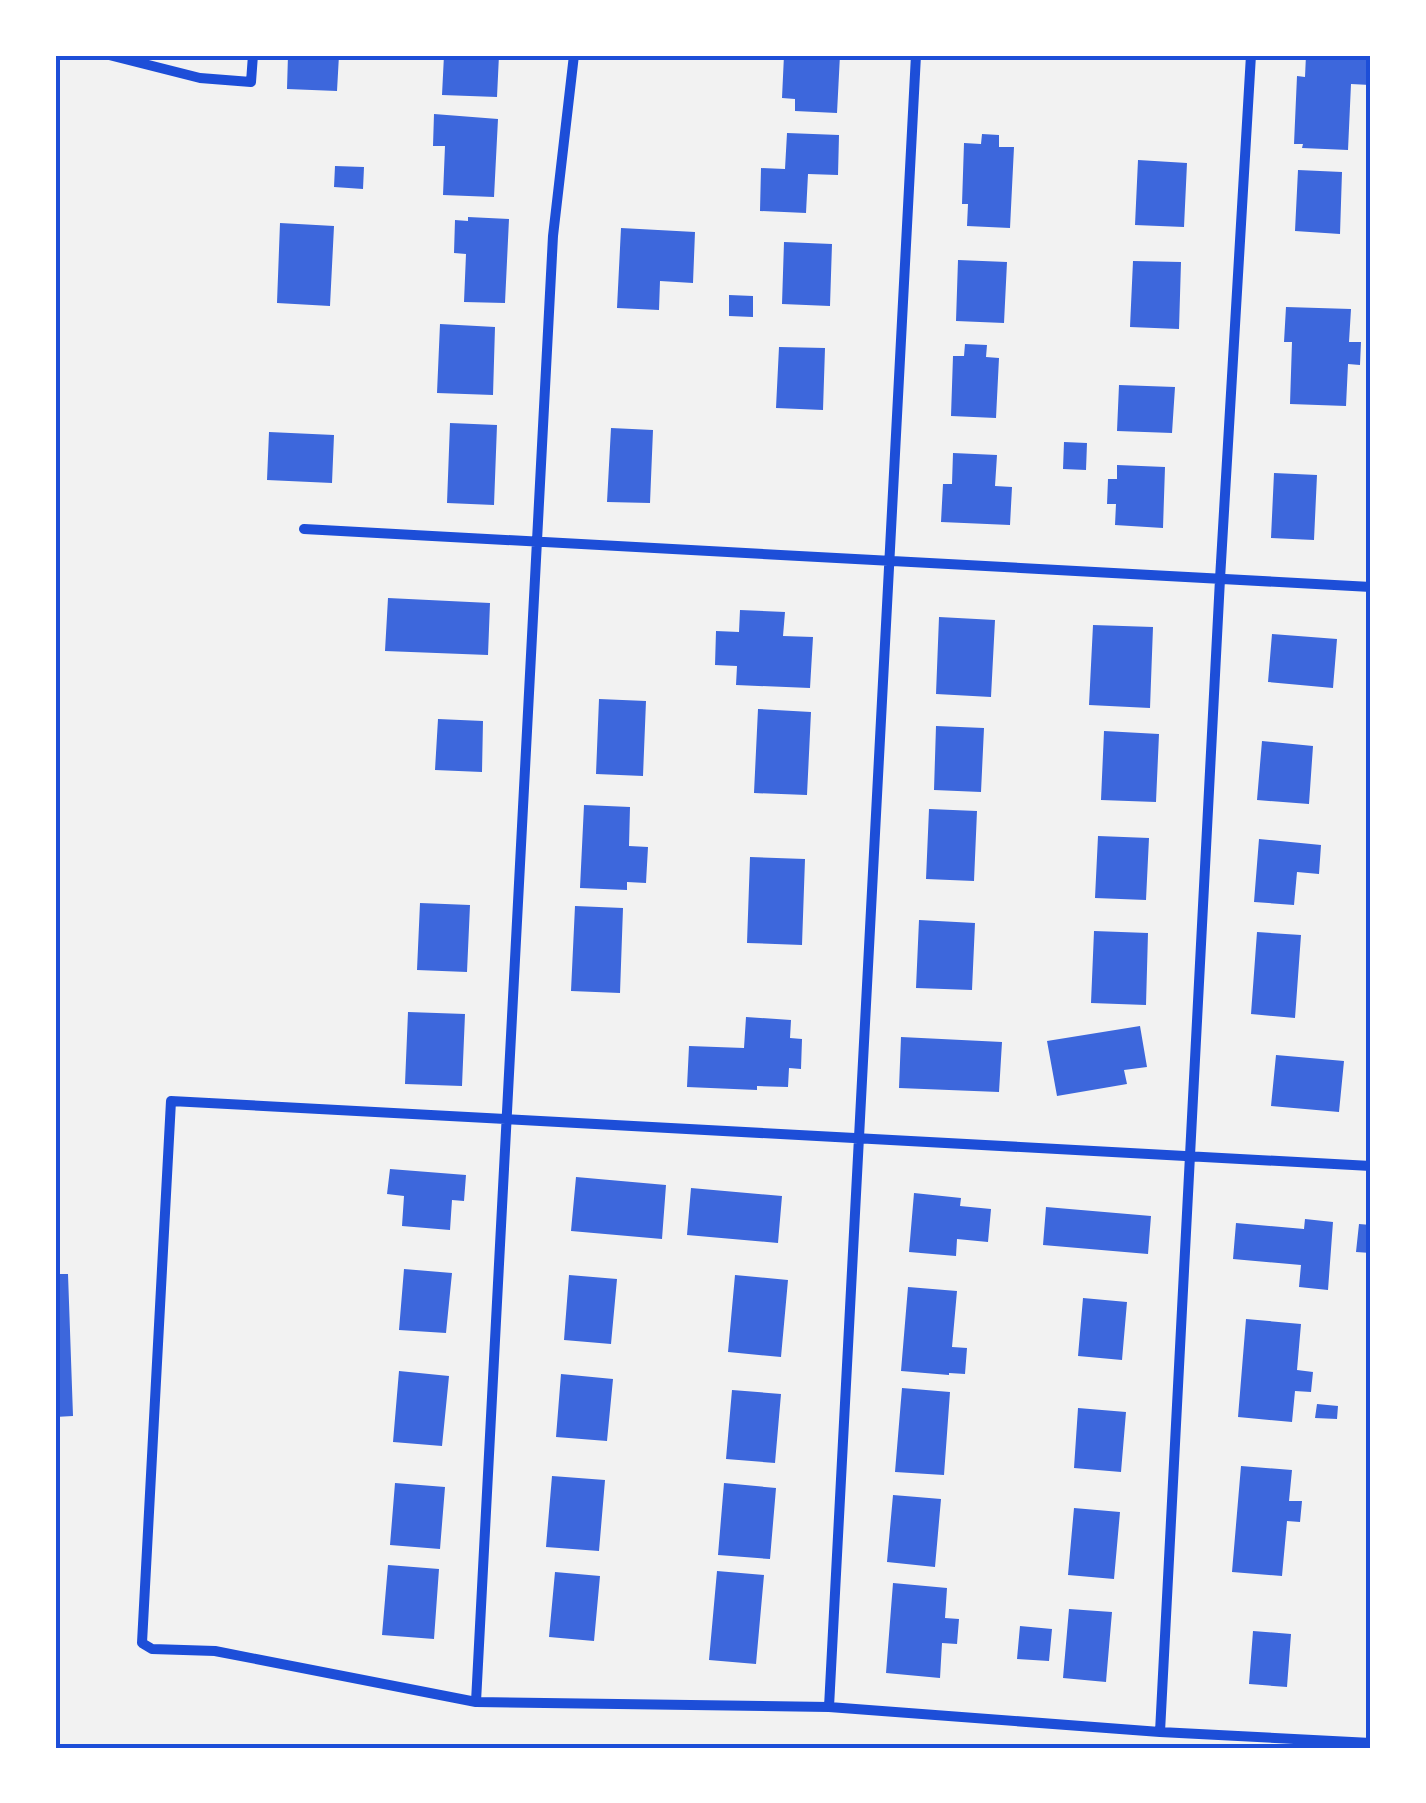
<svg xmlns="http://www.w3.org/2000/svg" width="1426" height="1803" font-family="'Archivo Narrow',sans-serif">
<rect width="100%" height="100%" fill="#f2f2f2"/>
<!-- building -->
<path fill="#3d67dc" d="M288,55H339L337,91L287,89Z
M444,55H499L497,97L442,95Z
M784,55H840L837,113L795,111V99L782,98Z
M1306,55L1371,56L1370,85L1351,84L1348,150L1302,148L1303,144H1294L1297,76L1305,77Z
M434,114L498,119L494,197L443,195L445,146H433Z
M787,133L839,135L838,175L808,174L806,213L760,211L761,168L785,169Z
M982,134L999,135V147H1014L1010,228L967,226L968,204H962L964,143L981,144Z
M1138,160L1187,163L1184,227L1135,225Z
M335,166L364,167L363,189L334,187Z
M1298,170L1342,172L1340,234L1295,231Z
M468,217L509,219L505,303L464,302L466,254L454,253L455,220L468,221Z
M280,223L334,226L330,306L277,303Z
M621,228L695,232L693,283L660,281L659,310L617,308Z
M784,242L832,244L830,306L782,304Z
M958,260L1007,262L1004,323L956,321Z
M1133,261L1181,262L1179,329L1130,327Z
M729,295L753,296V317L729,316Z
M1286,307L1351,309L1349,342H1361L1360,365L1348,364L1346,406L1290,404L1292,342H1284Z
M440,324L495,327L493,395L437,393Z
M965,344L987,345L986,357L999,358L996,418L951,416L953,356H964Z
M779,347L825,348L823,410L776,408Z
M1119,385L1175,387L1172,433L1117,431Z
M450,423L497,425L494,505L447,503Z
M611,428L653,430L650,503L607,502Z
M269,432L334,435L332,483L267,480Z
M1064,442L1087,443L1086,470L1063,469Z
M953,453L997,455L995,486L1012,487L1010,525L941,522L943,484H952Z
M1117,465L1165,467L1163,528L1115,525L1116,504H1107L1108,479H1117Z
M1274,473L1317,475L1314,540L1271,538Z
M388,598L490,603L488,655L385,651Z
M740,610L785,612L783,636L813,637L810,688L736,685L737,666L715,665L716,631L739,632Z
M939,617L995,620L991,697L936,694Z
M1093,625L1153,627L1150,708L1089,705Z
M1272,634L1337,639L1333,688L1268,682Z
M599,699L646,701L643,776L596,774Z
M758,709L811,712L807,795L754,793Z
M438,719L483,721L482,772L435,770Z
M936,726L984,728L981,792L934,790Z
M1104,731L1159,734L1156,802L1101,800Z
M1262,741L1313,746L1309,804L1257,800Z
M584,805L630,807L629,846L648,847L646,883L627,882V890L580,888Z
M929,809L977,811L974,881L926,879Z
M1098,836L1149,838L1146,900L1095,898Z
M1259,839L1321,845L1319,874L1297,872L1294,905L1254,902Z
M750,857L805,859L802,945L747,943Z
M420,903L470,905L467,972L417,970Z
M575,906L623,908L620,993L571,991Z
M919,920L975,923L972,990L916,988Z
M1094,931L1148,933L1146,1005L1091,1003Z
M1257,932L1301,935L1295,1018L1251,1014Z
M408,1012L465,1014L462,1086L405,1084Z
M746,1017L791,1020L790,1038L802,1039L801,1069L789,1068L788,1087L757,1086V1090L687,1087L689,1046L744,1048Z
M1140,1026L1147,1067L1124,1070L1127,1084L1057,1096L1047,1041Z
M901,1037L1002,1042L999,1092L899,1088Z
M1276,1055L1344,1061L1339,1112L1271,1106Z
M390,1169L466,1175L464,1201L452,1200L450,1230L402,1226L404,1196L387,1194Z
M576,1177L666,1185L662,1239L571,1231Z
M691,1188L782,1196L778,1243L687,1235Z
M914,1193L961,1198L960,1206L991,1209L988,1242L957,1239L956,1256L909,1252Z
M1046,1207L1151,1216L1148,1254L1043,1245Z
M1305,1219L1333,1222L1328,1290L1299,1287L1301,1265L1233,1259L1236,1223L1304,1229Z
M1359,1224L1371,1225V1253L1356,1252Z
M404,1269L452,1273L446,1333L399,1330Z
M55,1274H68L73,1416L55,1417Z
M569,1275L617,1279L611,1344L564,1340Z
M735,1275L788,1280L781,1357L728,1352Z
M908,1287L957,1291L952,1347L967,1348L965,1374L949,1373V1375L901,1371Z
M1083,1298L1127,1302L1122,1360L1078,1356Z
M1246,1319L1301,1324L1297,1370L1313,1372L1311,1392L1295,1391L1292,1422L1238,1417Z
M399,1371L449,1376L442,1446L393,1442Z
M561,1374L613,1379L607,1441L556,1437Z
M902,1388L950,1392L944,1475L895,1472Z
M732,1390L781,1394L775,1463L726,1459Z
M1317,1404L1338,1406L1337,1419L1315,1418Z
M1078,1408L1126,1412L1121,1472L1074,1468Z
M1241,1466L1292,1470L1289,1501H1302L1300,1522L1287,1521L1282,1576L1232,1572Z
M552,1476L605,1480L599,1551L546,1547Z
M395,1483L445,1487L440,1549L390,1545Z
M724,1483L776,1488L770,1559L718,1555Z
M893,1495L941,1499L935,1567L887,1562Z
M1074,1508L1120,1512L1114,1579L1068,1575Z
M388,1565L439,1569L434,1639L382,1635Z
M717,1571L764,1575L756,1664L709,1660Z
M555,1572L600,1576L594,1641L549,1637Z
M893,1583L947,1588L945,1618L959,1619L957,1644L942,1643L940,1678L886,1673Z
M1069,1609L1112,1612L1106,1682L1063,1678Z
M1020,1626L1052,1629L1049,1661L1017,1659Z
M1253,1631L1291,1634L1287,1687L1249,1684Z"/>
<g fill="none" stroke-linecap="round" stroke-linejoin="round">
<!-- minor -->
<path stroke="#1d4ed8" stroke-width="10" d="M109,55L200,78L251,82L253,55
M304,529L1371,587
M1371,1166L171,1101L142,1643L152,1649L215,1651L476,1702L829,1707L1160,1732L1371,1743
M476,1702L553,236L574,55
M829,1707L916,55
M1160,1732L1220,579L1251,55"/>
</g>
<!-- border -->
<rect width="1426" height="1803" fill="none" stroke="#ffffff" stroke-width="115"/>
<rect x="58" y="58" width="1310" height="1688" fill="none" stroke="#1d4ed8" stroke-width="4"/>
</svg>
